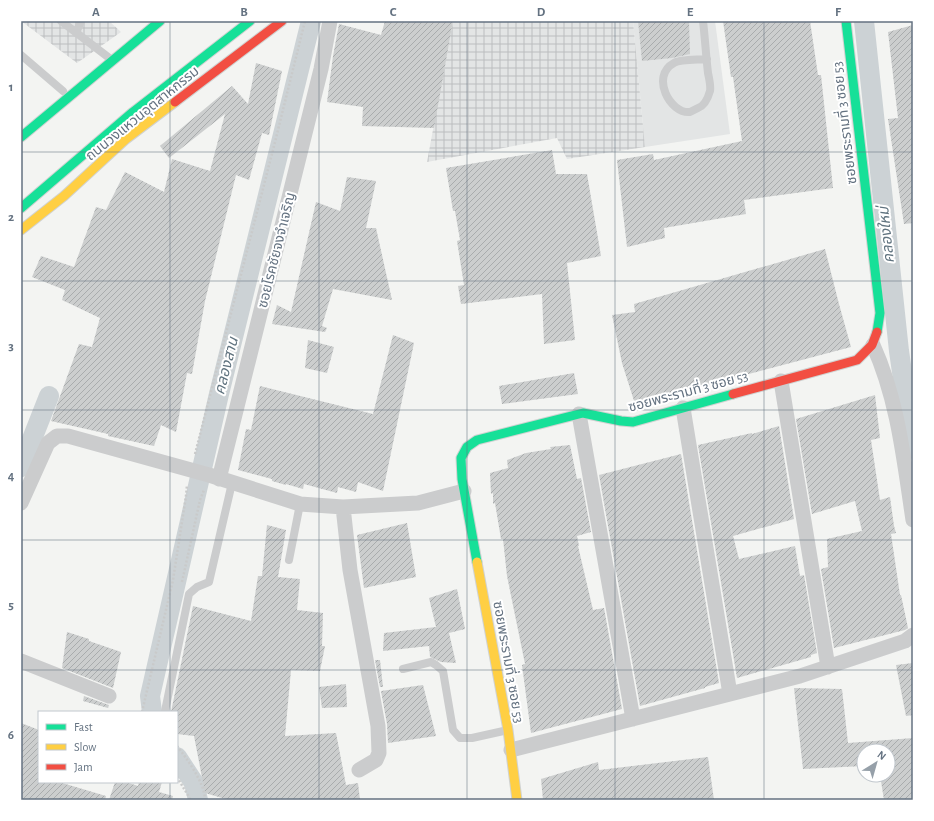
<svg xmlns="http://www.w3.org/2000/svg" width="934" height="821" font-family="'Alegreya Sans','Noto Sans Thai',sans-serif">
<defs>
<pattern id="industrial-grid" width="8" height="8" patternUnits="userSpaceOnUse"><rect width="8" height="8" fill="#e3e5e5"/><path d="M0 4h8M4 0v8" fill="none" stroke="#bcbebf"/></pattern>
<pattern id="building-hatch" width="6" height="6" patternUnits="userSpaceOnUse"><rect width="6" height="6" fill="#cccece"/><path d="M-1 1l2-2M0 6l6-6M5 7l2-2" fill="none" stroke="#a9acad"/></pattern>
</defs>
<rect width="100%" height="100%" fill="#f3f4f2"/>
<!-- built -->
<path fill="#e3e5e5" d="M633,21H715L730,134L645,147Z"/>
<!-- industrial -->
<path fill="url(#industrial-grid)" d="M21,21H109L121,32L77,63Z
M453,21H633L645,147L567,159L557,138L427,162Z"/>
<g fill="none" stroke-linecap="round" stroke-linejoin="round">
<!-- canal -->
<path stroke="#ccd2d5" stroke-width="20" d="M864,21L899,351L913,449
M21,467L49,396
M152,712L150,696L219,394L311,21
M177,757L194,783L198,800"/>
</g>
<!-- building -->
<path fill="url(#building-hatch)" d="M385,21H453L434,128L362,126L363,107L327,102L333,56L339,24L381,35Z
M638,21H689L690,54L672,58L642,61Z
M723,21H810L818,75H821L833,188L744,200L746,214L664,228L665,238L627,247L617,160L653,154L654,160L742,141L733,77H731Z
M913,25V223L904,224L888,119L898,118L888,32Z
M256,63L282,71L269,135L262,133L249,180L236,175L205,301L192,374L187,373L176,432L161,425L154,446L108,436V434L51,421L79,344L92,347L100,318L62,300L65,290L32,277L41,256L74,267L96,207L106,210L125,172L164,192L172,159L210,171L225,114L169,158L160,146L232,86L248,104Z
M552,150L556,174H587L601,256L567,263L575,340L544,344L542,294L461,304L458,286L464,285L457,241L460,240L455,211H453L446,168Z
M347,177L376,181L366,228H376L392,300L333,289L322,326L327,328L325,332L272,324L277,305L291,312L316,202L340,211Z
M825,249L839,304L851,347L635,404L622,363L612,315L635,312L634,304Z
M393,335L414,343L383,491L358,482L356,492L338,487L337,493L304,484L303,489L286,484V485L272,481V479L238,470L246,429L251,430L260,386L373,414Z
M308,340L334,347L327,373L305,368Z
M574,373L578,394L502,404L499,386Z
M875,395L880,438L871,440L880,500L890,497L894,526L896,533L891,534L900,595H901L908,628L905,630L834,648L821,569L828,567L827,539L862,531L855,501L812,514L796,419Z
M779,426L794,519L733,536L739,559L795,546L800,576L804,575L817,653L811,655V657L737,678L698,445L752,433V434Z
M570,445L577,479L581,478L591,532L577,536L579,546H578L593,610L604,608L622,709L531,733L522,665L525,664L507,576L503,539H501L495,503L493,504V493L491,494L490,473L508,468L507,460L526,453L551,449L550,447Z
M681,454L719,683L705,687V688L640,706L599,475Z
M407,523L416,577L364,588L357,535Z
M267,525L286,530L278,577L300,579L297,610L323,613L322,646H325L320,671L291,670L285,736L336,733L346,785L358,783L360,800H229L205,793L194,736L177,734V712H171L193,606L251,621L258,576H262Z
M457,589L465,629L449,633L456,663L441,662L430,657L429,646L383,651L384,633L436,627L429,598Z
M67,632L89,639V641L121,652L113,688L62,668Z
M375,660H380L383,687H380Z
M913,663V715L906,716L896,665Z
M346,684L347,707L322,708L319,687Z
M423,685L436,736L388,743L387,724L381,691Z
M794,688L842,689L848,743L913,738V799L884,800L880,775H888V751H864V766L803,769Z
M84,696L109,705L108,708L83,701Z
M21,723L39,730V782H59L106,796L105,800H21Z
M708,757L714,800H543L541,779L598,762L599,770Z
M115,782H126L138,786L139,782H162L159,792L173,796L172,800H109Z"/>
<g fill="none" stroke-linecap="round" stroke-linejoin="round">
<!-- fast casing -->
<g stroke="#d0d2d1" stroke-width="11">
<path id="fast" d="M846,21L880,313L877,332
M21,137L160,21
M21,208L133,112L250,21
M477,562L462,479L461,458L467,447L477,440L583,413L621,421L633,422L733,394"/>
</g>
<!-- slow casing -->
<g stroke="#d0d2d1" stroke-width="11">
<path id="slow" d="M21,230L64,196L126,139L175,102
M477,562L508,730L517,800"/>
</g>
<!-- jam casing -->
<g stroke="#d0d2d1" stroke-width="11">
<path id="jam" d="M175,102L282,21
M733,394L857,360L872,345L877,332"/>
</g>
<!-- path -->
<path stroke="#c9caca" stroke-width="2.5" stroke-dasharray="2 2" stroke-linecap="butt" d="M195,454L275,142L305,21
M182,582L200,500L204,490
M142,712L173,580L186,496L187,485
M177,746C187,759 205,783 205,800
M177,777L189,797L190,800"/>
<!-- lane -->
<path stroke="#cbcccd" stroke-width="8" d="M61,21L108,57
M703,21C705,38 706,56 708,73C709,78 711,86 710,91C708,98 704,106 698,108C696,109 692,111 690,112C670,114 650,76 674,63C680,59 698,60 707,59
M76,33L81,21
M21,55L63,91
M289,560L300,504
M403,669L431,662L436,665L443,671L453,730L460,738H472L508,730
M165,711L189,594L197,587L209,582L232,483"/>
<!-- street -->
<path stroke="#cbcccd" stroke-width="15" d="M873,345C898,400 904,461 913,520
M781,381L828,667
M683,408L730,694
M579,414L633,719
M219,479L321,69L330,21
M21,503L48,443L57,436H68L209,475L300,504L343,507L418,503L464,491
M343,507L350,570L378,726L379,753L376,760L359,770
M21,661L109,696
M511,750L800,676L905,641L913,635"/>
<!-- fast -->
<use href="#fast" stroke="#16e098" stroke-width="9"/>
<!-- slow -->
<use href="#slow" stroke="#ffcf43" stroke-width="9"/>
<!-- jam -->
<use href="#jam" stroke="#f24e42" stroke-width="9"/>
</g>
<!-- grid -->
<path fill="none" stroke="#647281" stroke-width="1" stroke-opacity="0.55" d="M170,21V712M319,21V800M467,21V800M615,21V800M764,21V800M21,152H913M21,281H913M21,410H913M21,540H913M21,670H913M170,782V800"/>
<g text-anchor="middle" stroke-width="4" stroke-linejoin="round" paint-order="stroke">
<!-- street labels -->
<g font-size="14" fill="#647281" stroke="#fff">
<text transform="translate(142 113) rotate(-39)" y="5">ถนนวงแหวนอุตสาหกรรม</text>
<text transform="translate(844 123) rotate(-97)" y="5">ซอยพระรามที่ 3 ซอย 53</text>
<text transform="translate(276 250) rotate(-76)" y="5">ซอยโรคชัยจงจำเจริญ</text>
<text transform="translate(688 391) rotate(-15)" y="5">ซอยพระรามที่ 3 ซอย 53</text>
<text transform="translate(509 662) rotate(80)" y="5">ซอยพระรามที่ 3 ซอย 53</text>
</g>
<!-- water labels -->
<g font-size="15" font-style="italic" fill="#60737f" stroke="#fff">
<text transform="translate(886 235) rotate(-96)" y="5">คลองใหม่</text>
<text transform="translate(226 366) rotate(-76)" y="5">คลองสาน</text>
</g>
</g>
<!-- border -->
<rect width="934" height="821" fill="none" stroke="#ffffff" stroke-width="44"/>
<!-- legend -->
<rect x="38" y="711" width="140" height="72" fill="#ffffff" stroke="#c1c7cd"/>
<rect x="46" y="724" width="20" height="6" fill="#16e098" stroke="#c1c7cd"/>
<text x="74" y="731" font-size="12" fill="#647281">Fast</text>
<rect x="46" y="744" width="20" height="6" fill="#ffcf43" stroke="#c1c7cd"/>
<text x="74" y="751" font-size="12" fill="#647281">Slow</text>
<rect x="46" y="764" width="20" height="6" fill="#f24e42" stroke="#c1c7cd"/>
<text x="74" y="771" font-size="12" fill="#647281">Jam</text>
<!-- north arrow -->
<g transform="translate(876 763) rotate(37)"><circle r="19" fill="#ffffff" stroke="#c1c7cd"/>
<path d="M0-3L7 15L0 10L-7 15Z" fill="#96a0a9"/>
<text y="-6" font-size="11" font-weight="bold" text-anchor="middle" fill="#647281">N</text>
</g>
<rect x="22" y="22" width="890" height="777" fill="none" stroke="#647281" stroke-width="1.5"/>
<g font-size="13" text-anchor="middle" font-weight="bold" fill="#647281">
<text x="96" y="16">A</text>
<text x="244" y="16">B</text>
<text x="393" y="16">C</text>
<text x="541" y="16">D</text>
<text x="690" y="16">E</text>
<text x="838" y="16">F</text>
<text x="11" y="91">1</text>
<text x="11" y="221">2</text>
<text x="11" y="350">3</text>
<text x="11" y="480">4</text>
<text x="11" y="609">5</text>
<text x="11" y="739">6</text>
</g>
</svg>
